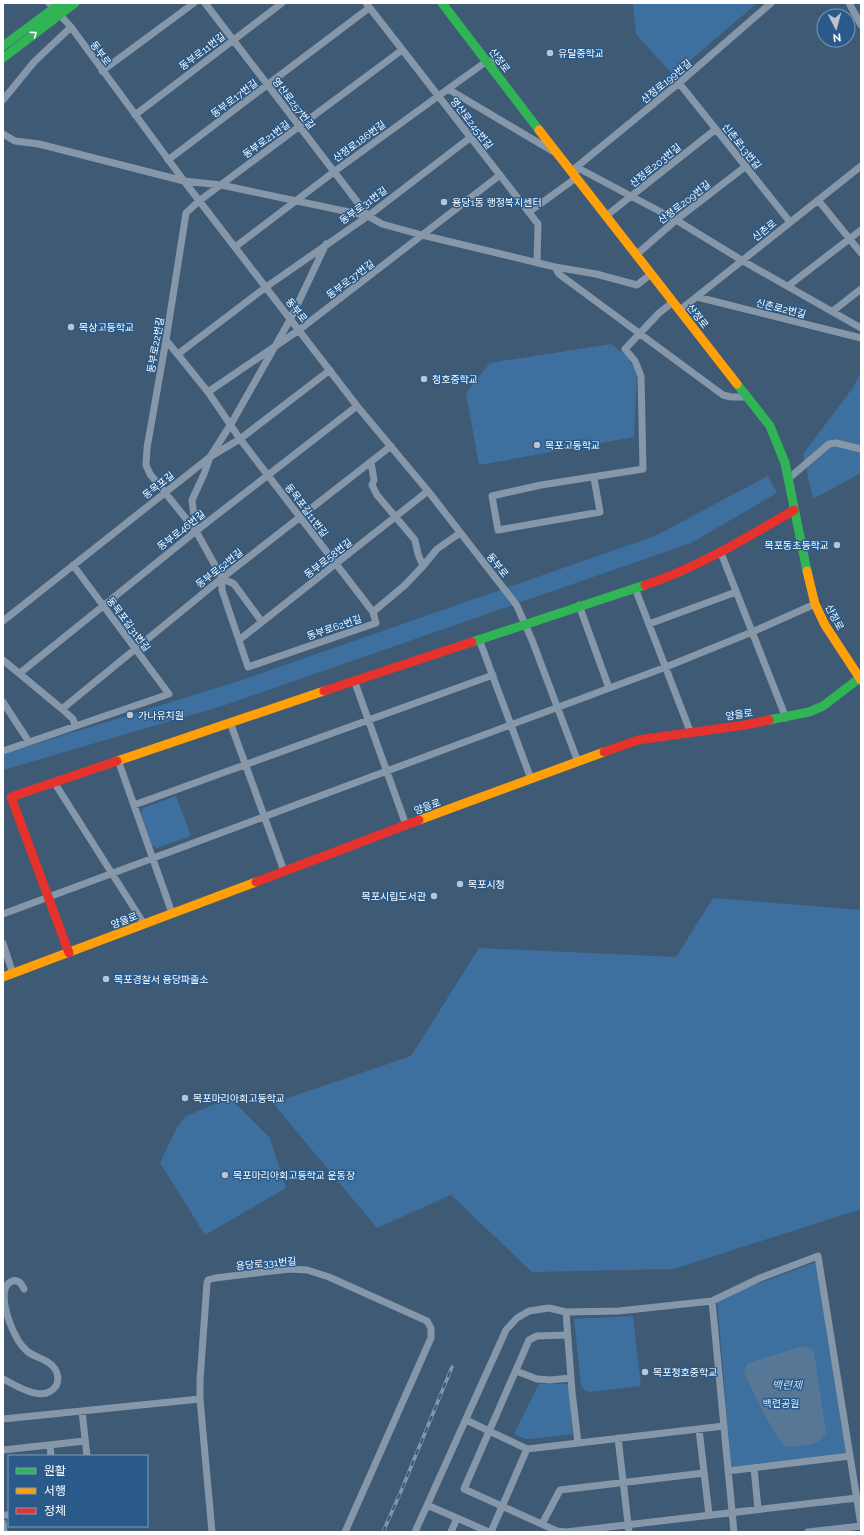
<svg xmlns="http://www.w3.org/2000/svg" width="864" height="1535" font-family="Raleway,'Noto Sans KR',sans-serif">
<rect width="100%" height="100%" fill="#3f5a74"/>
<!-- green -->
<path fill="#3d709f" d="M633,3H757L673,75L636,34Z
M611,344L626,355L637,373L634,437L479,465L466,393L490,363Z
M861,372V473L813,499L803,454L852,389Z
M768,476L777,493L691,543L222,706L3,770V754L239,681L655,536Z
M176,796L191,836L157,848L152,845L141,813L143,808Z
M713,898L861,910V1209L674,1269L532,1272L451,1195L377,1228L273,1103L411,1056L479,948L676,957Z
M230,1098L270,1138L286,1188L205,1235L160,1163L177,1127L186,1116Z
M816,1262L846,1453L731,1467L717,1299Z
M633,1316L641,1386L589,1392L585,1391L581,1385L574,1319Z
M539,1384H568L573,1434L530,1439H526L514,1434Z"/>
<!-- water -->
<path fill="#577797" d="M803,1346L808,1347L814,1352L826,1432C822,1446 798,1447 785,1446C777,1441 746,1381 744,1370L748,1363Z"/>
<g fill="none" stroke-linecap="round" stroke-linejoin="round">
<!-- street -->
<path stroke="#8697a9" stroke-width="7" d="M49,3L71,27L184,181L357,406L428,491L512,599L517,606L532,640L578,762
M205,3L368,216
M366,3L538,224L537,263
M849,3L861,25
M102,71L194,3
M679,83L790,222
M448,89L554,152
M3,100L34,62L71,27
M135,115L282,3
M3,134L15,141L39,144L184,181L221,185L368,216L382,224L422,235L555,267L559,274L567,280L723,395L731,397H748
M168,160L369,8
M574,169L679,83L771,3
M571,172L580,169L676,220L743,261L861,328
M818,200L861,253
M529,212L576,178
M606,216L716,129
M235,247L335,171L448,89L487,61L500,62
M636,255L676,220L746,166
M555,267L596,274L637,285L651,274
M788,286L861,230
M697,297L861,338
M680,310L861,166
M833,311L861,289
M166,340L208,392L240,439L373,612L376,623L248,667L222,590V578
M178,354L266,287L368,216L471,137
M208,392L299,330L500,175
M371,462L374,480L372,485L377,495L415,540L418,554L423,566
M594,478L600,512L498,530L492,496L541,485L643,469L641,376L635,361L625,349L659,313L673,302
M788,479L829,444L836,443L861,449
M196,531L192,500L204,474L210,457L231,424L291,318L326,244
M721,553L786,718
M635,588L690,731
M579,605L609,688
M373,612L405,585L423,566L437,549L460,533
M3,621L210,457L240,439L330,370
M262,622L234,584L222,578L196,531L150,474L146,465L147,448L166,340L186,213L199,201L402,50
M649,624L736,592
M479,639L531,779
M239,640L428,491
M3,660L62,709L73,719L75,726
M20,673L196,531L357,406
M354,680L406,825
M3,702L29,742
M62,709L222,578L391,446
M230,722L284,871
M3,751L169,694L73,565
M118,760L172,913
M54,782L144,924
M134,805L493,675
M3,914L666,667L752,632L815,604
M3,943L13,974
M712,1301L734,1532
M566,1312L572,1392L578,1443
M567,1335L537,1336L529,1340L464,1489L557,1531L566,1532L857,1498
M516,1371L537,1379L550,1380L571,1378
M3,1379C17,1386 43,1404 56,1386C59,1381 58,1373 55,1369C49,1359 35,1358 27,1351C14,1340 1,1306 5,1289C6,1284 13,1278 19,1282C21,1283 23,1287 24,1289
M82,1411L87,1456
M3,1419L200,1399
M466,1420L527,1449L724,1426
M699,1429L709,1515
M618,1438L629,1532
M50,1445L51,1456
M3,1450L85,1441
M754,1468L758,1509
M728,1471L850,1456
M427,1505L489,1532
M3,1515H9
M3,1523L4,1532
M542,1524L560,1490L704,1473
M212,1532L200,1399V1380L207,1283L208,1280L215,1278L290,1269L307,1270L329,1277L427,1321L431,1328V1338L345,1532
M415,1532L506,1330L517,1318L529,1311L549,1308L566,1312L619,1311L712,1301L760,1278L818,1256L861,1525
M451,1532L457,1518
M491,1532L527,1449
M808,1532L861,1526"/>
<!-- fast -->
<path stroke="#30b455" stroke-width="9" d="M442,3L539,130
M3,46L61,3
M3,58L75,3
M737,384L770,426L785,463L807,571
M472,642L645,585
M769,720L809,712L823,706L861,677"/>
<!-- slow -->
<path stroke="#ff9f0a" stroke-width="9" d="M539,130L737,384
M807,571L815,604L825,625L861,680
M117,761L324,691
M419,820L604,752
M3,977L256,882"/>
<!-- jam -->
<path stroke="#e5322d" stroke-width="9" d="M645,585C699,567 746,538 794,510
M324,691L472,642
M604,752L638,740L745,725L769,720
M256,882L419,820
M69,953L11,797L117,761"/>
<!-- rail casing -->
<g stroke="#8696a7" stroke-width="3.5">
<path id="rail" d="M383,1532L402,1489L452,1367"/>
</g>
<!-- rail -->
<use href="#rail" stroke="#295a8a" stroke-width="2" stroke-dasharray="6" stroke-linecap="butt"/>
</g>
<!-- one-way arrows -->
<defs><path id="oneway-chevron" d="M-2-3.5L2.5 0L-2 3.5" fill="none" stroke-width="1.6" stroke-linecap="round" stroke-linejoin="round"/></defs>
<use stroke="#fff" href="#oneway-chevron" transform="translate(34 34) rotate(-37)"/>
<!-- markers -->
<g fill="#bcc5ce" stroke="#295a8a" stroke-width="1.5">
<circle cx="550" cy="53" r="4"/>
<circle cx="444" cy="202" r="4"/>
<circle cx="71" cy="327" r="4"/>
<circle cx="424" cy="379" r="4"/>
<circle cx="537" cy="445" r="4"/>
<circle cx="837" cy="545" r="4"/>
<circle cx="130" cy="715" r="4"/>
<circle cx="460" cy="884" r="4"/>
<circle cx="434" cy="896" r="4"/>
<circle cx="106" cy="979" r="4"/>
<circle cx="185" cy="1098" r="4"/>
<circle cx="225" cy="1175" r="4"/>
<circle cx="645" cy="1372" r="4"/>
</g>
<g text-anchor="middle" stroke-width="3" stroke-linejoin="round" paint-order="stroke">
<!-- street labels -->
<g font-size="10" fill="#fff" stroke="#295a8a">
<text transform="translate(202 51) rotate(-37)" y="4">동부로11번길</text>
<text transform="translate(101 53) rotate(54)" y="4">동부로</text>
<text transform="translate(500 60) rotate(53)" y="4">산정로</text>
<text transform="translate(666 81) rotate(-40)" y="4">산정로199번길</text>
<text transform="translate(234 98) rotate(-37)" y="4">동부로17번길</text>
<text transform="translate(294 103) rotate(52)" y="4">영산로257번길</text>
<text transform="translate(472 123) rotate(52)" y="4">영산로245번길</text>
<text transform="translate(266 139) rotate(-36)" y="4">동부로21번길</text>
<text transform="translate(359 141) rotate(-36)" y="4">산정로186번길</text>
<text transform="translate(742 146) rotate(51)" y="4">신촌로13번길</text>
<text transform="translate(655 165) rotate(-39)" y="4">산정로203번길</text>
<text transform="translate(684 202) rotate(-38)" y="4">산정로209번길</text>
<text transform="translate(363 205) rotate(-36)" y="4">동부로31번길</text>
<text transform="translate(764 230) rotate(-39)" y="4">신촌로</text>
<text transform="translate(350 279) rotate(-37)" y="4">동부로37번길</text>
<text transform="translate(781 308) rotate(14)" y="4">신촌로2번길</text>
<text transform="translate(297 310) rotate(52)" y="4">동부로</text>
<text transform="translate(698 316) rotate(52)" y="4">산정로</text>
<text transform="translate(155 345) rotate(-80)" y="4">동부로22번길</text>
<text transform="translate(158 485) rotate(-38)" y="4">동목포길</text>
<text transform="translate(307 510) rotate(53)" y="4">동목포길11번길</text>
<text transform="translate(181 530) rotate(-38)" y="4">동부로46번길</text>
<text transform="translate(328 558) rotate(-38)" y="4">동부로58번길</text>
<text transform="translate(498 565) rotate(52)" y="4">동부로</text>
<text transform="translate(219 568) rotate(-38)" y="4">동부로52번길</text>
<text transform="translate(835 617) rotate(62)" y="4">산정로</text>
<text transform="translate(129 624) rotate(53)" y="4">동목포길31번길</text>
<text transform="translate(334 627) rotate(-19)" y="4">동부로62번길</text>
<text transform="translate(739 714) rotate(-8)" y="4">양을로</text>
<text transform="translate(427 806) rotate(-20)" y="4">양을로</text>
<text transform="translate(124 920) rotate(-21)" y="4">양을로</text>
<text transform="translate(266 1263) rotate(-5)" y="4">용당로331번길</text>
</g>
<!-- poi labels -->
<g font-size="10" fill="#fff" stroke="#295a8a" text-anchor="start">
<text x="558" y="57">유달중학교</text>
<text x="452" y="206">용당1동 행정복지센터</text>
<text x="79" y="331">목상고등학교</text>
<text x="432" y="383">청호중학교</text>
<text x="545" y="449">목포고등학교</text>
<text x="829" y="549" text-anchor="end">목포동초등학교</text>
<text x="138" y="719">가나유치원</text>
<text x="468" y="888">목포시청</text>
<text x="426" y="900" text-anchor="end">목포시립도서관</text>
<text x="114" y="983">목포경찰서 용당파출소</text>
<text x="193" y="1102">목포마리아회고등학교</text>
<text x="233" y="1179">목포마리아회고등학교 운동장</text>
<text x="653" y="1376">목포청호중학교</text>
</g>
<!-- park labels -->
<g font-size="10" fill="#dae9f7" stroke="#295a8a">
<text x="781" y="1407">백련공원</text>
</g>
<!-- water labels -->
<g font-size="11" font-style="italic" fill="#c2dbf0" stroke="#295a8a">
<text x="787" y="1389">백련제</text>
</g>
</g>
<!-- border -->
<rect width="864" height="1535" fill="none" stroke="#ffffff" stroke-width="8"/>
<!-- legend -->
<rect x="8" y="1455" width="140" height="72" fill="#295a8a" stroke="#7f9cb9"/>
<rect x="16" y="1468" width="20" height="6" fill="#30b455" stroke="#7f9cb9"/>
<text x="44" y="1475" font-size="12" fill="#ffffff">원활</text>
<rect x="16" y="1488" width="20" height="6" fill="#ff9f0a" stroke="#7f9cb9"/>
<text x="44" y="1495" font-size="12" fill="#ffffff">서행</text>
<rect x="16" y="1508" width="20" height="6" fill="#e5322d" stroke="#7f9cb9"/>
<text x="44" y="1515" font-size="12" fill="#ffffff">정체</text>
<!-- north arrow -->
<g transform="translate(836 28) rotate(174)"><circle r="19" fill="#295a8a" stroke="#7f9cb9"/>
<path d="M0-3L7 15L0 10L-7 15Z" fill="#bcc5ce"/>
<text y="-6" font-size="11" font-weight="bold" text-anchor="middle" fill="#ffffff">N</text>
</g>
</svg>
